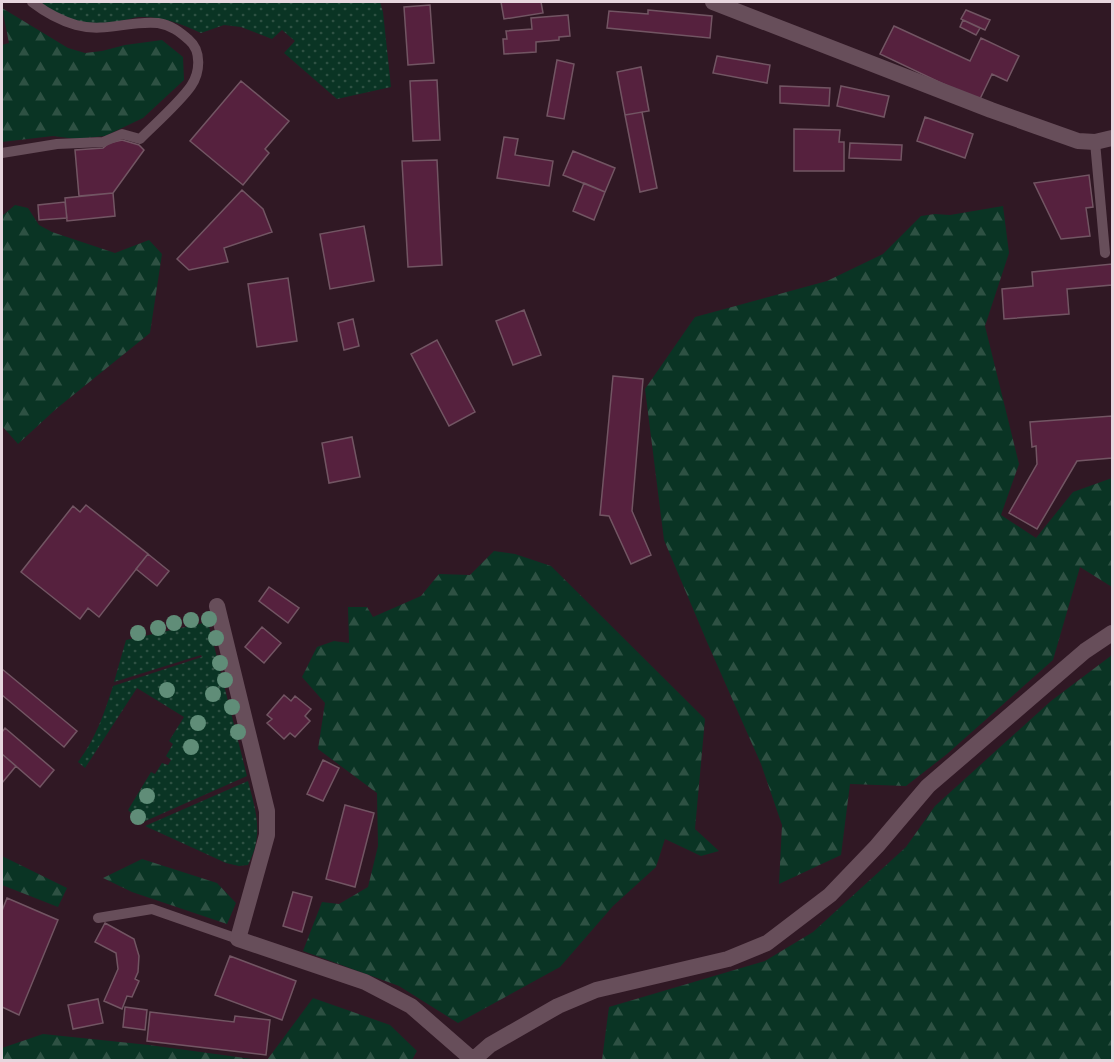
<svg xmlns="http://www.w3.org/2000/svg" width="1114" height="1062" font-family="Signika,sans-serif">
<defs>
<pattern id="grass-dots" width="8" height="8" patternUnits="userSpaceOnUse" patternTransform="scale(1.5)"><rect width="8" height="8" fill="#0a3424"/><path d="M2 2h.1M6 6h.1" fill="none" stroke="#2e5143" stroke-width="1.8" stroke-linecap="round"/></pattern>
<pattern id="forest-firs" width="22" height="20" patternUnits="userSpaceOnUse" patternTransform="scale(1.5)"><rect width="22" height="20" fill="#0a3424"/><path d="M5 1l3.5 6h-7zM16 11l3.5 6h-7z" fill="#2e5143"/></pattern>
</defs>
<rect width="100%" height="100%" fill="#301824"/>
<!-- grass -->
<path fill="url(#grass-dots)" d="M39,2H380L383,12L391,87L337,99L284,53L295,41L282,30L272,39L241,27L224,25L201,33C183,24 160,16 139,17C129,18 118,23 108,24C82,26 58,17 39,2Z
M208,622L247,776L141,823L128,810L151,772L155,774L162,763L168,765L171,760L166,756L173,744L169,741L184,717L137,688L85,768L78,762C96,738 104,714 113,686L202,657L201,655L114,682L126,640Z
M248,781C256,812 264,834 248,865L239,866L226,863L145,826Z"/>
<!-- forest -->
<path fill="url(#forest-firs)" d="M2,8L68,48L85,53L102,51L125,45L162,40L183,57L184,80L143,118L105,136L76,139L53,136L2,142V45L9,43Z
M15,205L28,208L39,225L52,232L115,253L149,240L162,254L150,333L56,409L18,444L2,426V216Z
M1003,206L1009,253L985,326L1019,464L1001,515L1036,538L1073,492L1112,478V587L1080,567L1053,660L947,754L906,786L850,784L841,855L779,884L782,825L761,764L707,642L664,540L645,389L695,317L827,281L883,254L921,216L935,214L950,215Z
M494,551L515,554L551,566L705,719L695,829L719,851L701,856L665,839L656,867L613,906L560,967L458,1023L399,986L303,951L322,902L339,904L368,887L378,846L377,793L318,749L325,703L302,677L317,647L334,641L349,643L348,607H367L373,617L421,596L439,574L470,575Z
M1112,655V1060H602L609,1007L765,961L813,932L906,847L935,806L1051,701Z
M2,856L67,888L58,907L2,885Z
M142,859L217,883L236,903L227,924L132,892L103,878Z
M313,998L390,1025L417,1051L412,1060H267Z
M43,1034L149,1045L259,1060H2V1048Z"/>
<!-- building -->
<path fill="#56213e" stroke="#725563" stroke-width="1.5" d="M501,2H541L543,13L504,19Z
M430,5L434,63L408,65L404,7Z
M648,10L712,16L710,38L607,28L609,11L648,14Z
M966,10L990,20L985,30L961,19Z
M568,15L570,36L559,37V40L536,42V52L504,54L503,39H507L506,31L532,29L531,18Z
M963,20L980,28L976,35L960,27Z
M894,26L970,61L981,38L1019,56L1007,81L992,74L979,101L880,54Z
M717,56L770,65L767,83L713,73Z
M557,60L574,64L564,119L547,116Z
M641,67L649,111L625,115L617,72Z
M437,80L440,140L413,141L410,81Z
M241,81L289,121L265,149L269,153L243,185L190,141Z
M780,86L830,88L829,106L780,103Z
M841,86L889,96L884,117L837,106Z
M642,112L657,188L640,192L625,115Z
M925,117L973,134L965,158L917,141Z
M794,129L840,130L839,142H844V171H794Z
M504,137L518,139L515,155L553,161L549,186L497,178Z
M122,140L139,145L144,150L113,193L79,196L75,150L103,148L109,143Z
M850,143L902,145L901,160L849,158Z
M573,151L615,168L605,192L563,175Z
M437,160L442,265L408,267L402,161Z
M1089,175L1093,207L1086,208L1090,236L1061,239L1034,183Z
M584,183L605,192L594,220L573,211Z
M242,190L263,209L272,232L224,248L228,262L189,270L177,259Z
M113,193L115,216L67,221L65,198Z
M65,202L67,218L39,220L38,205Z
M364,226L374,281L330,289L320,234Z
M1112,264V285L1067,289L1069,314L1004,319L1002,289L1033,286L1032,272Z
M288,278L297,341L257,347L248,284Z
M524,310L541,355L513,365L496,321Z
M353,319L359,346L344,350L338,323Z
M437,340L475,412L449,426L411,354Z
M613,376L643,379L632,511L651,555L631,564L609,516L600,515Z
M1112,416V458L1077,461L1037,529L1009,513L1037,464L1036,446L1032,447L1030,422Z
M352,437L360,477L329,483L322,443Z
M86,505L148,554L99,617L88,608L80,619L21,572L73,506L80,512Z
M148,554L169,571L157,586L136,569Z
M269,587L299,608L288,623L259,601Z
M262,627L281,643L264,663L245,647Z
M2,669L77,731L64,747L2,695Z
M284,695L291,701L295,696L311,709L305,716L310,721L295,737L290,733L284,739L267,723L272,719L267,715Z
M5,728L54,770L40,787L2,754V732Z
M2,754L16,766L2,783Z
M323,760L339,768L323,801L307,794Z
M345,805L374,813L355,887L326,879Z
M293,892L312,897L302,932L283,926Z
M7,898L58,920L19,1015L2,1007V911Z
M105,923L134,939L139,956L138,972L135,979L139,981L132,997L127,996L122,1009L104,1001L118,969L116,953L95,942Z
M230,956L296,981L282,1020L215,995Z
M98,999L103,1023L73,1029L68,1005Z
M125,1007L147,1010L145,1030L123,1027Z
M150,1012L234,1022L235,1016L270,1020L266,1055L147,1041Z"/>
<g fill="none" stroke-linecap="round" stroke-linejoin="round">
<!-- service -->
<path stroke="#674e5a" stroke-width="10" d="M1095,142L1105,253
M2,153L57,144L103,142L122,134L140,139C155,124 180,102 191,86C200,73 202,51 189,40C180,32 171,25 158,23C130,20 105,33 76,25C59,20 45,12 32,2
M98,918L152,909L238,939"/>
<!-- minor -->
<path stroke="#674e5a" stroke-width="16" d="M713,2L991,110L1078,141L1095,142L1112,138
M217,606L267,811V835L238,939L365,982L411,1006L473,1060
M473,1060L490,1045L558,1006L596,990L728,959L767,943L830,895L877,846L928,786L1085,651L1112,633"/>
</g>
<!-- trees -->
<g fill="#608d78">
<circle cx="209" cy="619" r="8"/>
<circle cx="191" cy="620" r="8"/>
<circle cx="174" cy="623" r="8"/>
<circle cx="158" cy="628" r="8"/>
<circle cx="138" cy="633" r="8"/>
<circle cx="216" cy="638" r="8"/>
<circle cx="220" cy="663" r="8"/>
<circle cx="225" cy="680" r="8"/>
<circle cx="167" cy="690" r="8"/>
<circle cx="213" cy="694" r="8"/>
<circle cx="232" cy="707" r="8"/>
<circle cx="198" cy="723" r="8"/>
<circle cx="238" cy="732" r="8"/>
<circle cx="191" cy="747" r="8"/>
<circle cx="147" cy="796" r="8"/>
<circle cx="138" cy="817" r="8"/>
</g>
<!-- border -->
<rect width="1114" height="1062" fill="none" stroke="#e7d6de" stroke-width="6"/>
</svg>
